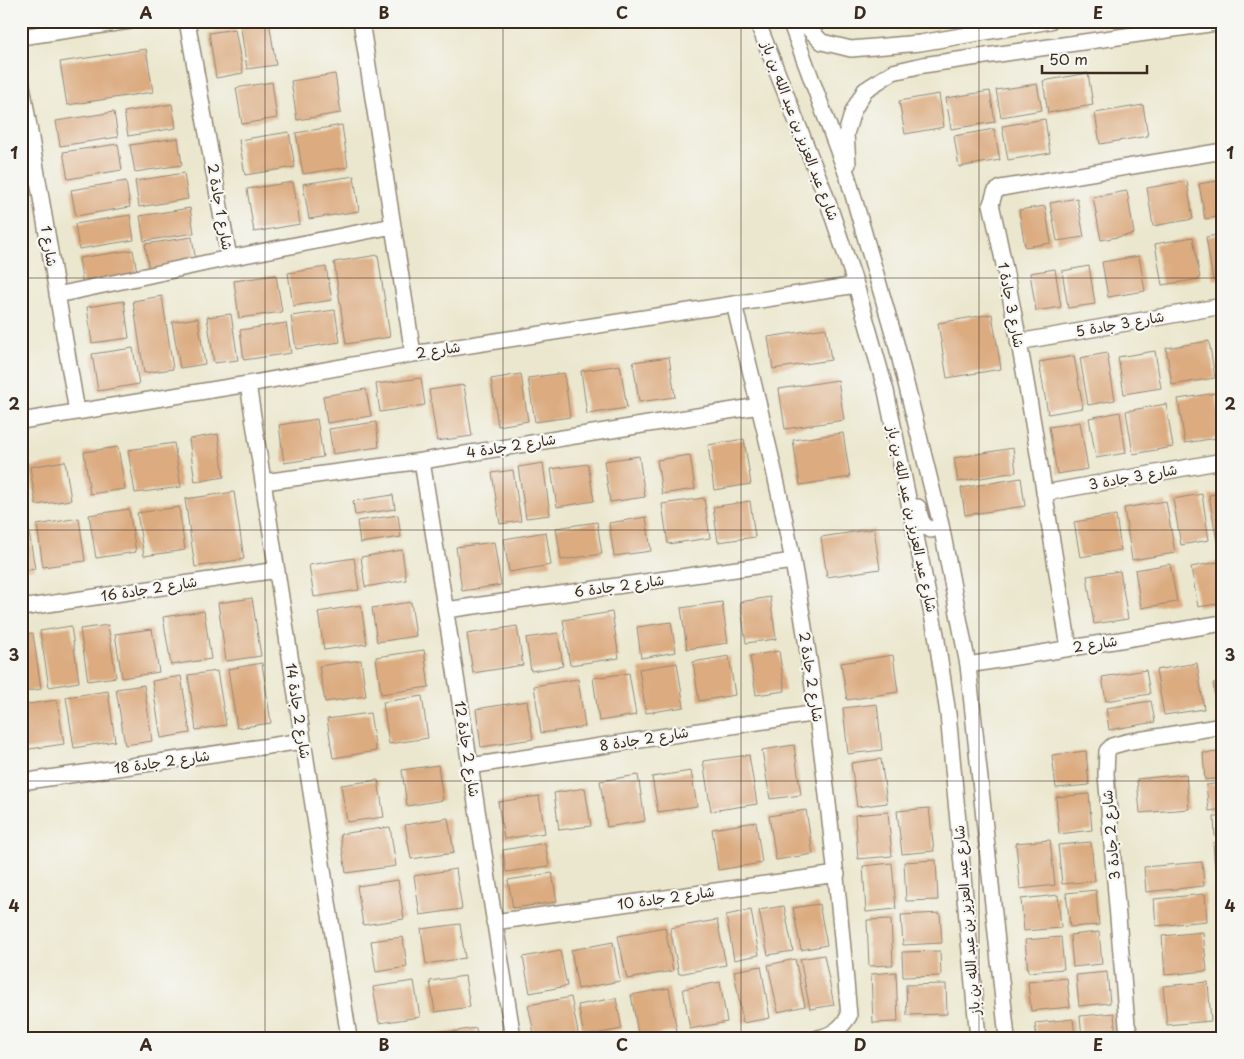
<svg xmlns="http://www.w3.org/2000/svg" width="1244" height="1059" font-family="'Playpen Sans','Playpen Sans Arabic',sans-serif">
<rect width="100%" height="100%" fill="#f6f6f2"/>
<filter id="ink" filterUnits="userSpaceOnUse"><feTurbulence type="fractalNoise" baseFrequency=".02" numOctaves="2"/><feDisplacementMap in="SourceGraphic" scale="10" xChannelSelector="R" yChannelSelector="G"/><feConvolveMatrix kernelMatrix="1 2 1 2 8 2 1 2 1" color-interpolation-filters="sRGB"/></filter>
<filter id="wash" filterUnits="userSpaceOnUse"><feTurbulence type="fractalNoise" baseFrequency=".0096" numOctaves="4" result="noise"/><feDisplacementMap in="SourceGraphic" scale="20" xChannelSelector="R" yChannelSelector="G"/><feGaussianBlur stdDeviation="1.12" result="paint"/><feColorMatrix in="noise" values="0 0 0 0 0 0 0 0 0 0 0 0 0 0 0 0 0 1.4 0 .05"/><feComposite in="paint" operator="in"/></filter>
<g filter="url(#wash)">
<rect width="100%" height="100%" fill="#ebe7ce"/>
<g id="blocks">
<!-- building -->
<path fill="#dcab80" d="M246,21H269L276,65L247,69L240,22Z
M235,29L243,73L216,78L209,33Z
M146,49L153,92L67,105L60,62Z
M1088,73L1093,105L1048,113L1043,81Z
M335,74L341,113L297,120L291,81Z
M272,82L277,118L242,124L236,88Z
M1037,84L1042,110L1001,117L996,90Z
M990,91L995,122L951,129L946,98Z
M939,94L944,127L905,134L899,101Z
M172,104L176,128L128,136L124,112Z
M1143,105L1148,136L1100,144L1095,113Z
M114,112L118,137L60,146L56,121Z
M1045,119L1050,153L1008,160L1002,126Z
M342,125L348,167L303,174L296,133Z
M994,129L1000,160L959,167L954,136Z
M289,132L295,167L245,175L239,140Z
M178,138L182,165L135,172L130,145Z
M118,144L122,170L68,179L63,152Z
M184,173L188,199L139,207L135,181Z
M354,176L359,211L309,219L303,184Z
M1223,180V216L1205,219L1199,184Z
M126,181L130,207L76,216L71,190Z
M1187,181L1193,219L1153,226L1147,188Z
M293,182L300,224L254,232L247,189Z
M1127,191L1134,234L1101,240L1093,197Z
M1077,198L1084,237L1057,241L1050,203Z
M1045,206L1051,243L1025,247L1019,210Z
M190,208L194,233L144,241L140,216Z
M130,215L134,240L79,249L75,224Z
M1223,234V278L1213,280L1206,237Z
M192,237L196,263L149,271L145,244Z
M1193,237L1200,279L1162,285L1155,244Z
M133,250L138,277L83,286L79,258Z
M378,255L390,337L346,344L334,262Z
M1139,256L1145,291L1108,297L1102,262Z
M1089,266L1095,304L1068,308L1062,271Z
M326,267L332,300L293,306L288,273Z
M1055,269L1061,307L1036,311L1030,273Z
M276,275L282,312L239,318L234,281Z
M162,296L173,369L144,373L133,301Z
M124,301L129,338L92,343L87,307Z
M335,310L340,342L296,349L291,316Z
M231,314L238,360L214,363L207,317Z
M992,314L1001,369L947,378L938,323Z
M198,318L205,364L180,368L172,322Z
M286,323L291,353L244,360L240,330Z
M826,328L831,360L773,369L768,337Z
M1223,336V355H1222L1219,337Z
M1209,341L1215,378L1172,385L1166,348Z
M133,348L139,384L98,391L92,354Z
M1155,351L1161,388L1124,394L1118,357Z
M1107,353L1115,400L1088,405L1080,358Z
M1074,356L1083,408L1048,414L1039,362Z
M669,357L675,397L639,402L633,362Z
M620,365L627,408L587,414L581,371Z
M564,373L570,417L535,422L528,378Z
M521,374L528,421L498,426L491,379Z
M421,378L425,405L380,412L376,384Z
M838,380L844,420L785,429L779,389Z
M464,385L472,436L437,441L429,390Z
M366,389L371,416L327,423L323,396Z
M1216,393L1223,437L1185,443L1178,399Z
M1166,404L1173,447L1133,454L1126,411Z
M1120,412L1126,453L1096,458L1089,418Z
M317,419L323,457L284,463L279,425Z
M376,422L379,447L333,454L329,429Z
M1080,422L1088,469L1057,474L1049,427Z
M843,433L850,477L800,485L793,440Z
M218,434L224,477L195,482L189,439Z
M744,439L751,484L714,490L708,445Z
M174,443L181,487L135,493L128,450Z
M118,447L125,489L90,494L84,452Z
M1013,448L1016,472L958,482L954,458Z
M690,455L695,489L662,494L657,460Z
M639,456L645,497L610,502L604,461Z
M65,461L71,500L36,505L30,467Z
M543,463L550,515L526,518L518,467Z
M588,464L594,501L557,507L551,469Z
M513,470L521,521L500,524L492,473Z
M1021,478L1025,506L965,515L961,488Z
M234,492L244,559L195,567L185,499Z
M1223,493V541L1217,542L1209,495Z
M1202,494L1209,540L1181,545L1173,499Z
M393,495L395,509L355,515L353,501Z
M704,498L710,538L668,544L662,504Z
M750,501L755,537L718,542L713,507Z
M1166,501L1175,553L1132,560L1124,508Z
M179,507L185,550L144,556L137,513Z
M129,509L136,552L96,558L89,515Z
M398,515L401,537L360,543L357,521Z
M1116,515L1121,550L1080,557L1074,522Z
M646,517L651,551L614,556L609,523Z
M79,518L85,561L43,567L37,525Z
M597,522L602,554L561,560L556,528Z
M28,526L35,569L21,571V527Z
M874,529L880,569L827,577L821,537Z
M546,532L551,565L509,572L504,539Z
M494,542L501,585L462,591L456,547Z
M402,550L406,580L365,587L361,557Z
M354,558L359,590L314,597L309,565Z
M1223,561V603L1198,607L1191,567Z
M1170,564L1177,602L1141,608L1135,570Z
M1120,571L1128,619L1094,624L1087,576Z
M770,597L776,639L746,643L740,602Z
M252,598L261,656L226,661L218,603Z
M411,602L416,636L377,642L372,608Z
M722,602L728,643L687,649L681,608Z
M361,605L367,644L324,650L318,612Z
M204,611L211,659L171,665L163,617Z
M612,612L619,658L570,665L563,620Z
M671,622L676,652L641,658L637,627Z
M108,625L116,677L88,681L80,629Z
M71,626L79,682L49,687L40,631Z
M517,626L523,665L473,673L467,634Z
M152,629L159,672L122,678L115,634Z
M33,633L41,689L21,692V634Z
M558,633L563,666L531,671L526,638Z
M424,650L429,687L381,694L376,657Z
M779,651L785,691L756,695L750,656Z
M893,655L898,692L847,700L841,663Z
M729,656L735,695L699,701L693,662Z
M361,660L366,696L325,702L319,666Z
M262,663L271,723L237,728L228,669Z
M677,663L684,707L646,713L639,669Z
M1197,663L1204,709L1164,715L1156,670Z
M1146,670L1150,694L1106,701L1102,677Z
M217,671L226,725L196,730L188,675Z
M629,673L636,715L599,721L593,678Z
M181,676L190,733L161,738L152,681Z
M578,679L585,727L541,733L534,686Z
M1223,682V707L1217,708L1213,683Z
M144,685L152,741L125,745L116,689Z
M108,691L115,741L74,748L66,697Z
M422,696L428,738L389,744L383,702Z
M57,700L64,744L23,750L21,737V705Z
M527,701L533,739L481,747L476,709Z
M1151,701L1155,722L1109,730L1106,708Z
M877,704L882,750L848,754L843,708Z
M370,713L376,751L333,758L327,719Z
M794,745L801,795L770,799L762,750Z
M1086,751L1089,785L1056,788L1052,755Z
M1223,752V778L1205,780L1203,753Z
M749,755L757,804L711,811L703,761Z
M881,759L887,803L857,807L851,763Z
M438,765L443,800L407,806L402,770Z
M691,771L697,806L658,812L652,777Z
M1186,774L1189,809L1140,813L1137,779Z
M638,775L645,821L607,827L600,781Z
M378,780L384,817L347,822L341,785Z
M1223,783V809L1209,811L1206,785Z
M585,788L591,826L559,830L554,793Z
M1089,794L1092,830L1059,834L1056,797Z
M539,796L545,833L504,839L498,802Z
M929,808L934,851L902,854L897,811Z
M806,810L813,854L776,860L769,816Z
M888,812L892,856L858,859L855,815Z
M1214,817H1223V836L1215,837Z
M448,818L454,853L411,859L405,825Z
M756,822L762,863L718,870L712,829Z
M390,827L396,866L346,873L340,834Z
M1050,840L1055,885L1020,889L1016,843Z
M1091,842L1095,881L1062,884L1058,845Z
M1223,842V867H1215L1213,843Z
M545,843L549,866L506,872L503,850Z
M936,860L938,900L906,901L904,862Z
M1202,862L1204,886L1146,892L1144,867Z
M892,863L896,909L866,912L863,866Z
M456,869L462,909L420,915L414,876Z
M552,873L557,902L513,908L508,880Z
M398,880L404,919L363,925L357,886Z
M1223,882V901H1221L1220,883Z
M1096,890L1099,925L1070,927L1066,893Z
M1205,894L1207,921L1156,926L1154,899Z
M1058,895L1061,928L1024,931L1021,899Z
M819,904L827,945L801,950L793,908Z
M784,906L793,951L768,955L759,910Z
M751,910L759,955L734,960L726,915Z
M940,913L942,943L903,945L901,915Z
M891,919L893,965L869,966L867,920Z
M717,920L726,965L679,974L670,928Z
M460,924L465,958L426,964L421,929Z
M665,927L673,971L627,979L618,936Z
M1220,927H1223V945H1221Z
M1099,932L1102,964L1073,967L1070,935Z
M1203,932L1207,971L1165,975L1162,936Z
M403,937L407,967L376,972L371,941Z
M1061,937L1064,969L1028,972L1025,940Z
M613,942L620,981L578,989L571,950Z
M560,950L567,986L530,993L523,957Z
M940,951L941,976L903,977L902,952Z
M824,955L834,1005L810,1009L800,959Z
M795,959L805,1006L778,1012L768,965Z
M761,966L770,1018L743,1023L734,971Z
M896,972L898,1022L873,1023L871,974Z
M1107,972L1110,1003L1079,1006L1076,975Z
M465,976L470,1007L435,1012L430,981Z
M1067,978L1070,1007L1031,1011L1028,982Z
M414,981L420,1017L379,1023L373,987Z
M720,982L727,1022L690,1029L683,989Z
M1208,982L1211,1021L1167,1025L1163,986Z
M946,984L947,1014L907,1015L906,985Z
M669,988L677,1031L639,1038L631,995Z
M571,997L579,1038H535L528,1005Z
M616,998L622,1029L584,1036L578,1005Z
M1114,1013L1116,1038H1082L1080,1016Z
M1073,1019L1075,1038H1036L1035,1023Z
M476,1028L477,1038H438L437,1034Z
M425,1033L426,1038H399V1037Z"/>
</g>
</g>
<g filter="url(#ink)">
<use href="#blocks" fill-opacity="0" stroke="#938876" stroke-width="1"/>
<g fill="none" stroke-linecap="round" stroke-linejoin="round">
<!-- minor casing -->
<g stroke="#938876" stroke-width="18">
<path id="minor" d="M187,21L229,258L393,226
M361,21L413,354
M757,21L824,191L856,285L886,391L936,634L948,714L978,1038
M790,21L848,178L896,343L941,525L968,665L1007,1038
M801,21L822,42L851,49L920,43L1050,21
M21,37L130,21
M21,79L77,412
M848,164L846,134L853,111L865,90L893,72L923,65L1223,22
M57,295L229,258
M734,304C755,390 777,476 793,562C820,713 836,864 849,1016C841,1028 833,1035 818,1038
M1018,342L1223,306
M248,384L349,1038
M21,421L248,384L413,354L856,285
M422,461L513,1038
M263,482L422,461L759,406
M1044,493L1223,461
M918,507C920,516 921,526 931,530L941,525
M21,608L277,570
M446,610L793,561
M1069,648C1045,500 1024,350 991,204L995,192L1001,188L1223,151
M968,665L1223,623
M470,766L817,713
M21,782L303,741
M494,922L837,874
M1132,1038L1127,1025L1106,774L1107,751L1112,746L1126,742L1223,726"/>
</g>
<!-- minor -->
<use href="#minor" stroke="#fff" stroke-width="15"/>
</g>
</g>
<!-- grid -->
<path fill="none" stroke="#3b2a1e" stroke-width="1" stroke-opacity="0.55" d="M265,21V1038M503,21V1038M741,21V1038M979,21V1038M21,278H1223M21,530H1223M21,781H1223"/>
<g text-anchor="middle" stroke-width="4.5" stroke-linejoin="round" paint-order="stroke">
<!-- street labels -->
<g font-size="14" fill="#3b2a1e" stroke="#f6f6f2">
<text transform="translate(800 131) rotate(69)" y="5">شارع عبد العزيز بن عبد الله بن باز</text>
<text transform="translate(220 207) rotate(80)" y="5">شارع 1 جادة 2</text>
<text transform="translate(49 246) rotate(81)" y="5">شارع 1</text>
<text transform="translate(1011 305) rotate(79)" y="5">شارع 3 جادة 1</text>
<text transform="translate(1120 324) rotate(-10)" y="5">شارع 3 جادة 5</text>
<text transform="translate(438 350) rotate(-9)" y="5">شارع 2</text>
<text transform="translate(511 446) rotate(-9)" y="5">شارع 2 جادة 4</text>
<text transform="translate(1133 477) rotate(-10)" y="5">شارع 3 جادة 3</text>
<text transform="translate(912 519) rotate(78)" y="5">شارع عبد العزيز بن عبد الله بن باز</text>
<text transform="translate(619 586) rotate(-8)" y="5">شارع 2 جادة 6</text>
<text transform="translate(149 589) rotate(-9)" y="5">شارع 2 جادة 16</text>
<text transform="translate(1095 644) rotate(-9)" y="5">شارع 2</text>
<text transform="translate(811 677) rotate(81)" y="5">شارع 2 جادة 2</text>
<text transform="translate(298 711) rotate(81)" y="5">شارع 2 جادة 14</text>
<text transform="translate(644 739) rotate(-9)" y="5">شارع 2 جادة 8</text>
<text transform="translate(467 749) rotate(81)" y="5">شارع 2 جادة 12</text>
<text transform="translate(162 762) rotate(-8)" y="5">شارع 2 جادة 18</text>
<text transform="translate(1111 835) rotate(-95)" y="5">شارع 2 جادة 3</text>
<text transform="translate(666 898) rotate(-8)" y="5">شارع 2 جادة 10</text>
<text transform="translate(967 920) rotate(-95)" y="5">شارع عبد العزيز بن عبد الله بن باز</text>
</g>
</g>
<!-- margin -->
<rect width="1244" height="1059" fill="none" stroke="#f6f6f2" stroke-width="55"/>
<!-- scale -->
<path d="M1042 65v8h105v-8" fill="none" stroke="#3b2a1e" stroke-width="2.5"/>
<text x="1049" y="65" font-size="15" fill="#3b2a1e" stroke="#f6f6f2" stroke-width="4" paint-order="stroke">50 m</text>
<rect x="28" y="28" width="1188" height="1004" fill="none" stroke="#3b2a1e" stroke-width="2"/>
<g font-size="16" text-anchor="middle" font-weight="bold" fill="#3b2a1e">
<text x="146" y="19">A</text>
<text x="384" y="19">B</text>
<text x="622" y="19">C</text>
<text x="860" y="19">D</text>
<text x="1098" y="19">E</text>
<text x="14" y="159">1</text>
<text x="1230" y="159">1</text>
<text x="14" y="410">2</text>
<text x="1230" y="410">2</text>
<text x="14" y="661">3</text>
<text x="1230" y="661">3</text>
<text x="14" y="912">4</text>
<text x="1230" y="912">4</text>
<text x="146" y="1051">A</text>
<text x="384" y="1051">B</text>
<text x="622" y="1051">C</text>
<text x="860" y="1051">D</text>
<text x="1098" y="1051">E</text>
</g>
</svg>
